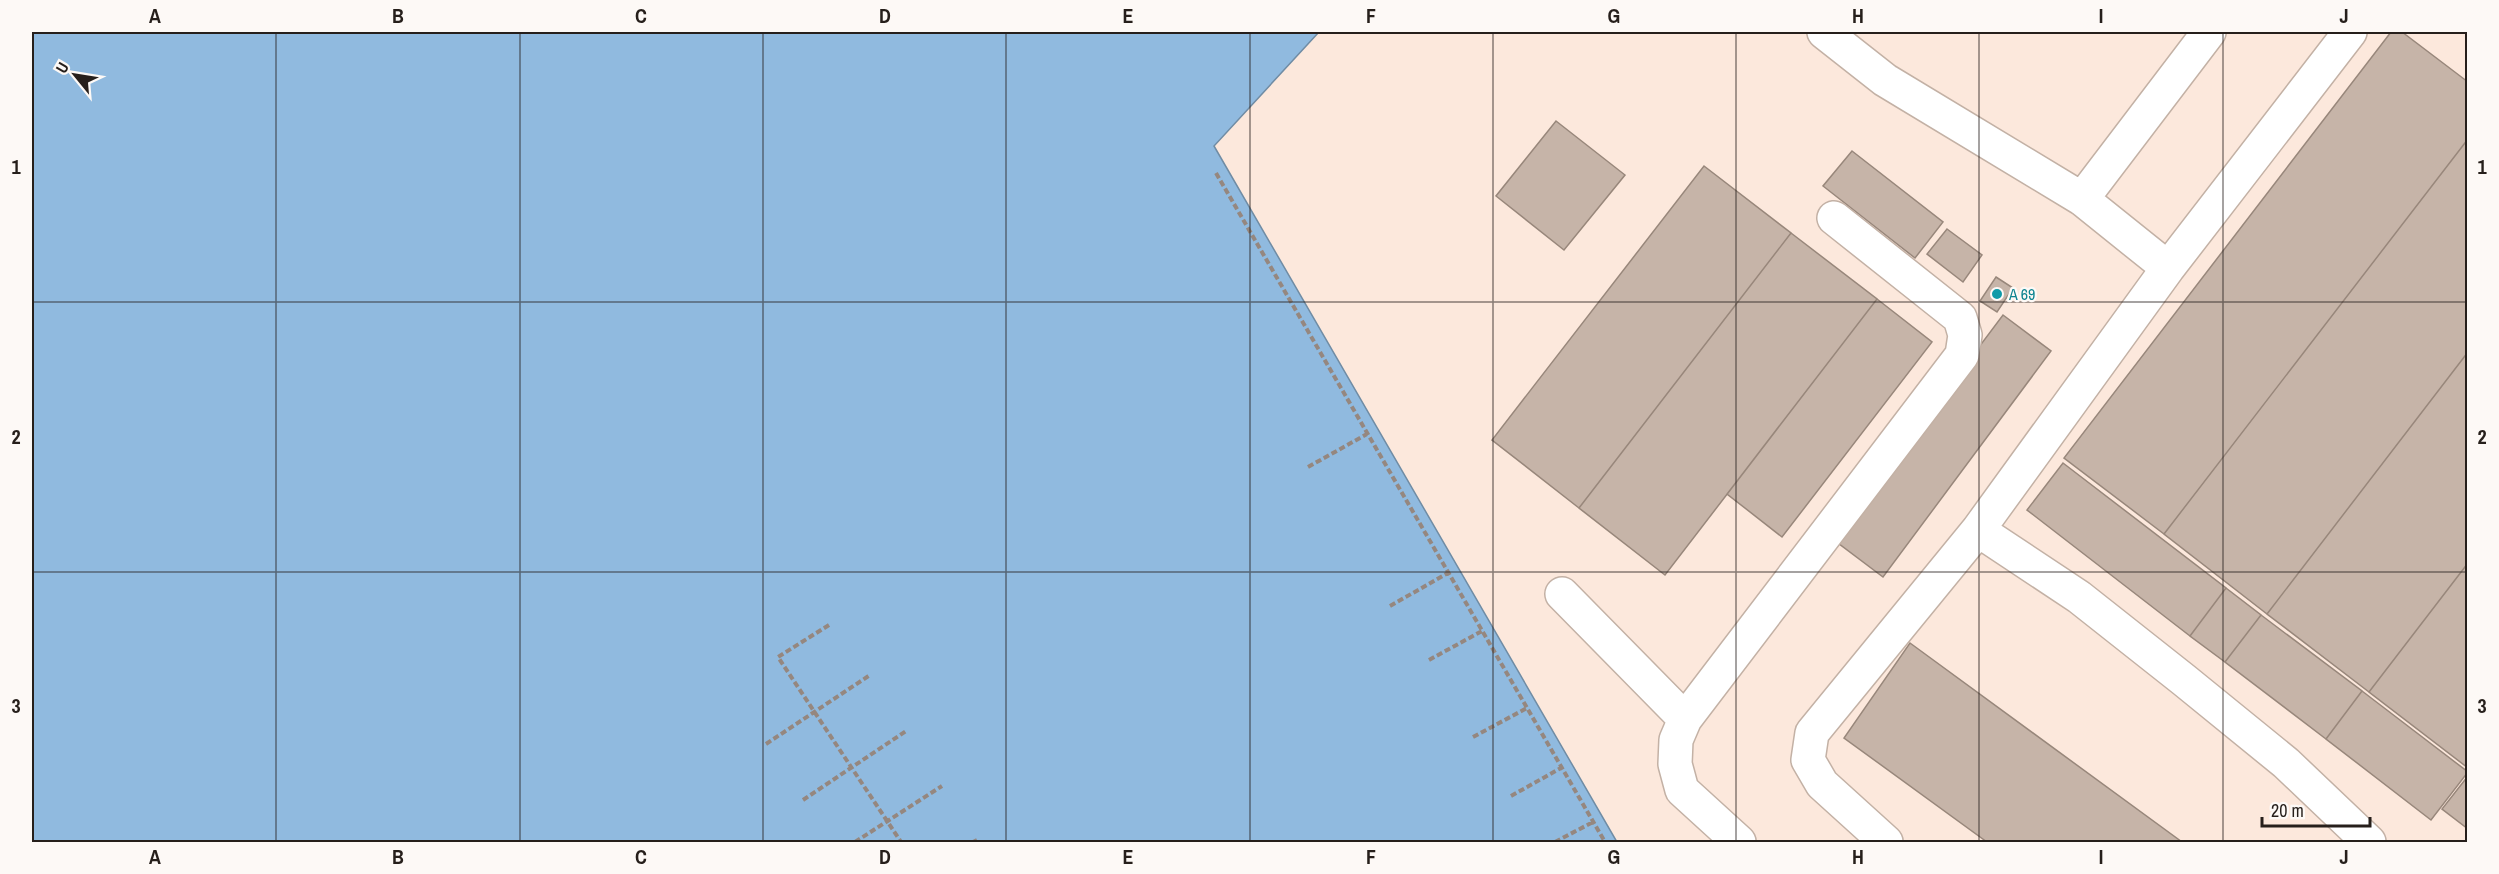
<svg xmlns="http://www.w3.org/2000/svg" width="2499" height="874" font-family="'Archivo Narrow',sans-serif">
<rect width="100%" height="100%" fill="#fce8dc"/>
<!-- water -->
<path fill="#90badf" stroke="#708ca4" stroke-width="1.5" d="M32,32H1319L1214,146L1617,842H32Z"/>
<!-- building -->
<path fill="#c6b4a8" stroke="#98877b" stroke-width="1.5" d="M2391,32H2402L2468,82V139L2164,534L2064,458Z
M1556,121L1625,175L1564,250L1496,196Z
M2468,139V352L2267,614L2164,534Z
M1852,151L1943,222L1915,258L1823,186Z
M1704,166L1791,233L1579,508L1492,440Z
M1947,229L1982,255L1963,282L1927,254Z
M1791,233L1877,299L1665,575L1579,508Z
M1996,277L2013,288L1997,312L1980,301Z
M1877,299L1932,342L1782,537L1727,494Z
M2003,315L2051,351L1883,577L1834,540Z
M2468,352V563L2369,692L2267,614Z
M2063,463L2226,588L2190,636L2027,510Z
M2468,563V768L2369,692Z
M2226,588L2261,615L2225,662L2190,636Z
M2261,615L2362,691L2326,739L2225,662Z
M1910,643L2182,842H1987L1844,738Z
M2362,691L2468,772L2431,820L2326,739Z
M2468,776V829L2442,809Z"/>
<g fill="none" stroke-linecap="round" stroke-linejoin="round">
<!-- minor casing -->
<g stroke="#c3b1a5" stroke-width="36">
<path id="minor" d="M1824,32L1885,80L2082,199L2168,268
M2082,199L2209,32
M1978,530L2079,597L2184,680L2286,763L2369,842
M1562,594L1685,719
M1739,842L1682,790L1675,764L1676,740L1685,719L1962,355L1965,335L1960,318L1834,218
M1886,842L1822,784L1808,760L1812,733L1978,530L2168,268L2350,32"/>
</g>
<!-- path -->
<path stroke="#95877f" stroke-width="4" stroke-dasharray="6 3" stroke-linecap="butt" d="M1216,173L1605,842
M1308,467L1367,434
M1390,606L1448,573
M829,625L778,657L901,842
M1429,660L1482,631
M1473,737L1527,708
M766,744L870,675
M1511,796L1561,768
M803,800L906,731
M855,842L942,786
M973,842L977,840
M1555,842L1593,822"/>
<!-- minor -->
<use href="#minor" stroke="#fff" stroke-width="33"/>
</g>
<!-- grid -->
<path fill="none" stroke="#261f1b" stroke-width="1.5" stroke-opacity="0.55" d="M276,32V842M520,32V842M763,32V842M1006,32V842M1250,32V842M1493,32V842M1736,32V842M1979,32V842M2223,32V842M32,302H2468M32,572H2468"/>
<!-- markers -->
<circle fill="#0f9aa8" stroke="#fdf9f6" stroke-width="2" cx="1997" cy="294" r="6"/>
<g text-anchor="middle" stroke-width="4.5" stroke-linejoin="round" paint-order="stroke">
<!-- culture labels -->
<g font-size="16" fill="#0d838f" stroke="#fdf9f6" text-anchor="start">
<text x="2009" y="300">A 69</text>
</g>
</g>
<!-- border -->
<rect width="2499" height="874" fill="none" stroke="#fdf9f6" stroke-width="66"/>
<!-- north arrow -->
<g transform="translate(75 75) rotate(300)" stroke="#fdf9f6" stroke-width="4.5" paint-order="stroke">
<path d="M0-4.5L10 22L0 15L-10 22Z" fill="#261f1b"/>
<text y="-9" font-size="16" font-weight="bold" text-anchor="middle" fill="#261f1b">U</text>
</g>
<!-- scale -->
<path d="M2262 817v9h108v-9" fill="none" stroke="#261f1b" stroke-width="3"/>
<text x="2271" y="817" font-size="18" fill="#261f1b" stroke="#fdf9f6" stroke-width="4.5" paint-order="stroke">20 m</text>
<rect x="33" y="33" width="2433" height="808" fill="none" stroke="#261f1b" stroke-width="2"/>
<g font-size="20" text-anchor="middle" font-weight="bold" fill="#261f1b">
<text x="155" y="23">A</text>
<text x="398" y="23">B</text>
<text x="641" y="23">C</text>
<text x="885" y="23">D</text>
<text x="1128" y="23">E</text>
<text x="1371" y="23">F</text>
<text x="1614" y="23">G</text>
<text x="1858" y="23">H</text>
<text x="2101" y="23">I</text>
<text x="2344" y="23">J</text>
<text x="16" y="174">1</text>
<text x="2482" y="174">1</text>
<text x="16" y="444">2</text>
<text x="2482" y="444">2</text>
<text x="16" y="713">3</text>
<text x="2482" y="713">3</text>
<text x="155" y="864">A</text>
<text x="398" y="864">B</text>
<text x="641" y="864">C</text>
<text x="885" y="864">D</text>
<text x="1128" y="864">E</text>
<text x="1371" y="864">F</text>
<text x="1614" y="864">G</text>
<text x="1858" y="864">H</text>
<text x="2101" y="864">I</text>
<text x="2344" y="864">J</text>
</g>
</svg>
